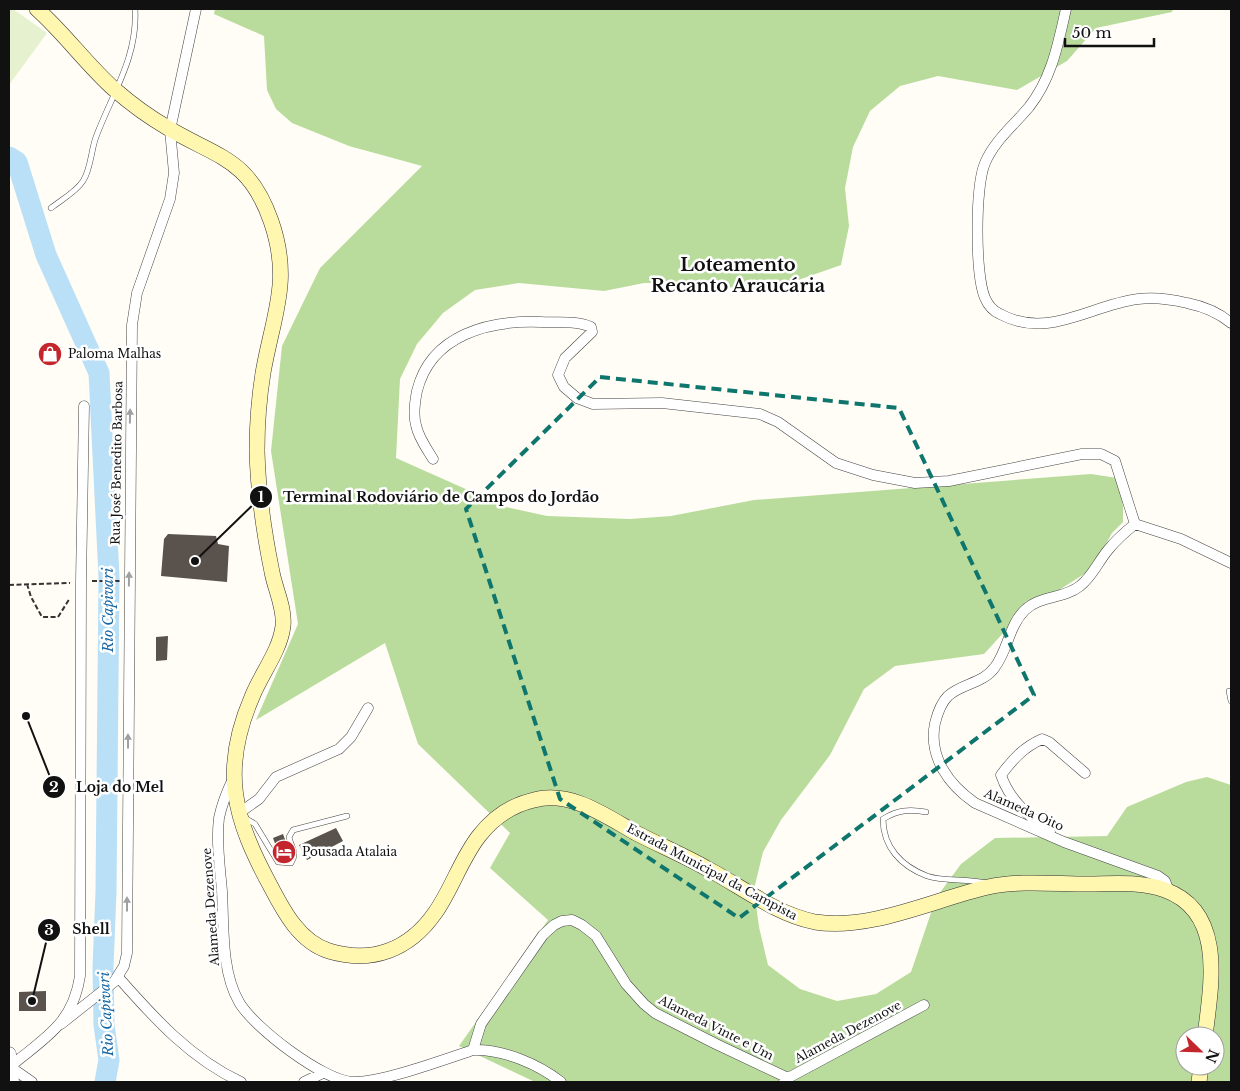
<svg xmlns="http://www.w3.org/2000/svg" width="1240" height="1091" font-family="'Libre Baskerville',serif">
<rect width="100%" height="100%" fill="#fffdf5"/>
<!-- forest -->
<path fill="#b9dc9c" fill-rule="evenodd" d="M215,9H1173L1172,12L1096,28L1067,61L1017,90L938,76L900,86L870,111L853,147L845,188L849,226L841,265L767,291L688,283H644L604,291L519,283L475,290L443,313L417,344L400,379L396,458L506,507L547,516L630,519L671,516L754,500L1091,474L1117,478L1123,506V522L1112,533L1092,569L1059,590L1025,602L1005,631L984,654L895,666L864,689L830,755L781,820L763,852L754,889L759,927L768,965L800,989L837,1001L876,994L911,972L936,898L961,864L995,838L1107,836L1127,807L1186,782L1207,777L1231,785V1082H535L459,1046L548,920L490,868L510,833L418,744L385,643L256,720L298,624L271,451L282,346L320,268L422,166L349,146L292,123L276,109L267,90L264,36L214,14ZM1185,1036H1215V1066H1185Z"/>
<!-- pitch -->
<path fill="#e6f2cf" d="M9,9H13L47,33L9,85Z"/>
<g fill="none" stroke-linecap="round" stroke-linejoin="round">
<!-- river -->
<path stroke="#b9e0f7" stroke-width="21" d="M9,157L17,162L46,255L99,373L109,577L106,892L103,967L104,1025L109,1060L105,1082"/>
</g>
<!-- building -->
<path fill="#5a524d" d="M168,534L216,536L218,544L229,546L227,582L161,576L164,539Z
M168,636L167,660L156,661V637Z
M336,828L343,841L307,860L299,845Z
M283,834L290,853L283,858L280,857L273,838Z
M46,991V1011H19V992Z"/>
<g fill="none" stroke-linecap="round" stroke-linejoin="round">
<!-- service casing -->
<g stroke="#444" stroke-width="6">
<path id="service" d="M51,208C61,200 76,192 83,181C91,169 91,150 96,137C112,94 138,57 135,9
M1229,691L1231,701
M926,812C909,809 898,810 883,819C883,847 901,866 927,876C945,882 967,878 985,883
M245,818L255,824L278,862L291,863C298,853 291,847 289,837L293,830L347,816"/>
</g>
<!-- minor casing -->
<g stroke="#444" stroke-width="11">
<path id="minor" d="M1066,9C1058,44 1052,78 1029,107C1014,125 994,141 985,163C975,186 975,275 985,298C988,305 993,311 1000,314C1048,340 1090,305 1138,299C1155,297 1170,299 1187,303C1202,306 1219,313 1231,323
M433,459C427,449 418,437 416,425C413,415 415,401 417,391C431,334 490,320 541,322C556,323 577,320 591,327L592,332L565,358L558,375L564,387L577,398L593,404L662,403L760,414L778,422L836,463L873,475L915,483L949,481L1082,454H1101L1115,461L1135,524
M1135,524C1125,532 1116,540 1108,550C1098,562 1092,577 1080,586C1064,599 1041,595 1025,610C1009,625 1008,650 995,667C983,684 962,683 948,696C941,703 937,715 935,723C928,757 949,785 975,803L1064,842L1158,876L1165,881L1169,891
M1135,524L1181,539L1231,563
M233,779C226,793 222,804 219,818C216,842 220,867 222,891C224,926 221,971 239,1002C254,1028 323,1080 352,1082C381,1083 443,1060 473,1050C503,1049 538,1064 561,1082
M239,813L259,799L276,777L339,749L351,737L368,708
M1050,832C1030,817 1009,800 1001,775C1013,759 1024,747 1042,739L1049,742L1085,773
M118,977C154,1018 191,1059 241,1082
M61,1024L114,982L124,966L127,953L132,325L137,293L170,199L174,173L170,130L196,9
M473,1050L481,1024L543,935L554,925L562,921L572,920L582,925L596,936L626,984L644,1004L655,1013L716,1044L788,1078
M12,1065C46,1037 73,1023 80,976L81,582L84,406
M12,1068L32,1082
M304,1082L323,1073
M784,1082L788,1078L924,1005"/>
</g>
<!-- tertiary casing -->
<g stroke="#444" stroke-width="15">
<path id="tertiary" d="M9,1054L12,1082"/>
</g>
<!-- secondary casing -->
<g stroke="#333" stroke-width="16">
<path id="secondary" d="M37,9C65,34 87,65 114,89C130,103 149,117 168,128C218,158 249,158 271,221C292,281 273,315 263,373C259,398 257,425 257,451C258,491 264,533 272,572C275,589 285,608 283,626C280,651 261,674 252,697C220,771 234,819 271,887C284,912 300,942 329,951C372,964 409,950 435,913C452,889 461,859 479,836C493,818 512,805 534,800C570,790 606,816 636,833C659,845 683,855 706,868C741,886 775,914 815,922C870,931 935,899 988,887C1019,880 1055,884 1088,884C1113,884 1141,881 1165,890C1226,912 1211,986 1205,1036
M1199,1082L1201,1066"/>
</g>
<!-- path -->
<path stroke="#333" stroke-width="2" stroke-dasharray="5 2.5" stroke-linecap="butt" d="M92,581H120
M27,584L31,597L42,617H58L70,598
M9,585L70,583"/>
<!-- service -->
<use href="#service" stroke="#fff" stroke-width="5"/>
<!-- minor -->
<use href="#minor" stroke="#fff" stroke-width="10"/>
<!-- tertiary -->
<use href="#tertiary" stroke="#fff" stroke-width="14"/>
<!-- secondary -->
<use href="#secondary" stroke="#fff6b0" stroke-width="15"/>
</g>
<!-- one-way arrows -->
<defs><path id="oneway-solid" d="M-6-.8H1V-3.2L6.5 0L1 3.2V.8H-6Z" transform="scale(1.25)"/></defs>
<g fill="#a0a0a0">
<use href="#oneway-solid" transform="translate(130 416) rotate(-89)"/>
<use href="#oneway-solid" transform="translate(129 579) rotate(-89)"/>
<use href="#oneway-solid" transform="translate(128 741) rotate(-90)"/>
<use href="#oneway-solid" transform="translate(127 904) rotate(-90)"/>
</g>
<!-- marked area -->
<path fill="none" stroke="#0f766e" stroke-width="4" stroke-dasharray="10 6" stroke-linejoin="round" d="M600,377L899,408L1034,695L739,918L560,799L466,509Z"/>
<!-- icons -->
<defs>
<g id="shop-disc" transform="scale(1.25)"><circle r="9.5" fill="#c4262e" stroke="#fff"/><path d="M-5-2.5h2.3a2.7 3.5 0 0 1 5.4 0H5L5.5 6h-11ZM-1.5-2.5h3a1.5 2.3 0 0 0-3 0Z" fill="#fff"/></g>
<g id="hotel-disc" transform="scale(1.25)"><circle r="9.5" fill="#c4262e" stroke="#fff"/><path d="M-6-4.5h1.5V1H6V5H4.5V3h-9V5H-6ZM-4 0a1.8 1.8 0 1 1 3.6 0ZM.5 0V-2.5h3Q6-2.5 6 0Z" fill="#fff"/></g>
</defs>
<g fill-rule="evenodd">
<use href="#shop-disc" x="50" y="354"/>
<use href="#hotel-disc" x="284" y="852"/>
</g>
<g text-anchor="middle" stroke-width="5" stroke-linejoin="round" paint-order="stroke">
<!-- poi labels -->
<g font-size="12" fill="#111" stroke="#fff" text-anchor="start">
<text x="68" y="358">Paloma Malhas</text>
<text x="302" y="856">Pousada Atalaia</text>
</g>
<!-- street labels -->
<g font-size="12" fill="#111" stroke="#fff">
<text transform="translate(117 463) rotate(-89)" y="4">Rua José Benedito Barbosa</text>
<text transform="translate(1024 810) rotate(24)" y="4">Alameda Oito</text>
<text transform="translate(712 872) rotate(28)" y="4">Estrada Municipal da Campista</text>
<text transform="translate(211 907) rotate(-94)" y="4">Alameda Dezenove</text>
<text transform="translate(716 1028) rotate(27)" y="4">Alameda Vinte e Um</text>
<text transform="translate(848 1032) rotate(-28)" y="4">Alameda Dezenove</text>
</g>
<!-- water labels -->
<g font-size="14" font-style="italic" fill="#1768a6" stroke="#fff">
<text transform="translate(108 610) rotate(-90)" y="5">Rio Capivari</text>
<text transform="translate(106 1014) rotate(-93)" y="5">Rio Capivari</text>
</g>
<!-- district labels -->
<g font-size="18" font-weight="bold" fill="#111" stroke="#fff">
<text x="738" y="271">Loteamento<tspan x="738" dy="21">Recanto Araucária</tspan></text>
</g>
</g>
<!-- callouts -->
<path fill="none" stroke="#111" stroke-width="2" d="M195 561L261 497M26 716L54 787M32 1001L49 930"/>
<g fill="#111" stroke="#fff" stroke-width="2">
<circle cx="195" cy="561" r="5"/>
<circle cx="26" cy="716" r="5"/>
<circle cx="32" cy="1001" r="5"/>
<circle cx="261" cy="497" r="12"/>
<circle cx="54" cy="787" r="12"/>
<circle cx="49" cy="930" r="12"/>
</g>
<g font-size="15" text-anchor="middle" font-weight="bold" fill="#fff">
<text x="261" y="502">1</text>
<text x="54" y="792">2</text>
<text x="49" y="935">3</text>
</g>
<g font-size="14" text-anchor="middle" font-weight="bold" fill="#111" stroke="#fff" stroke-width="5" stroke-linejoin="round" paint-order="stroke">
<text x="441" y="502">Terminal Rodoviário de Campos do Jordão</text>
<text x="120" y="792">Loja do Mel</text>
<text x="91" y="934">Shell</text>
</g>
<!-- border -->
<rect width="1240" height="1091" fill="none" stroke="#111111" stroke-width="20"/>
<!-- north arrow -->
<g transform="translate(1200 1051) rotate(113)"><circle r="24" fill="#ffffff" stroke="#a0a0a0"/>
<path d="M0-4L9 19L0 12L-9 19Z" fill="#c4262e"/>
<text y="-8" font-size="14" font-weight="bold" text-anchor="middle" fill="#111111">N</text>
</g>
<!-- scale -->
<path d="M1065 38v8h89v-8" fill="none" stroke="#111111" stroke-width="2.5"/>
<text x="1072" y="38" font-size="15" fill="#111111" stroke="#ffffff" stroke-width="4" paint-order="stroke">50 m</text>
</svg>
